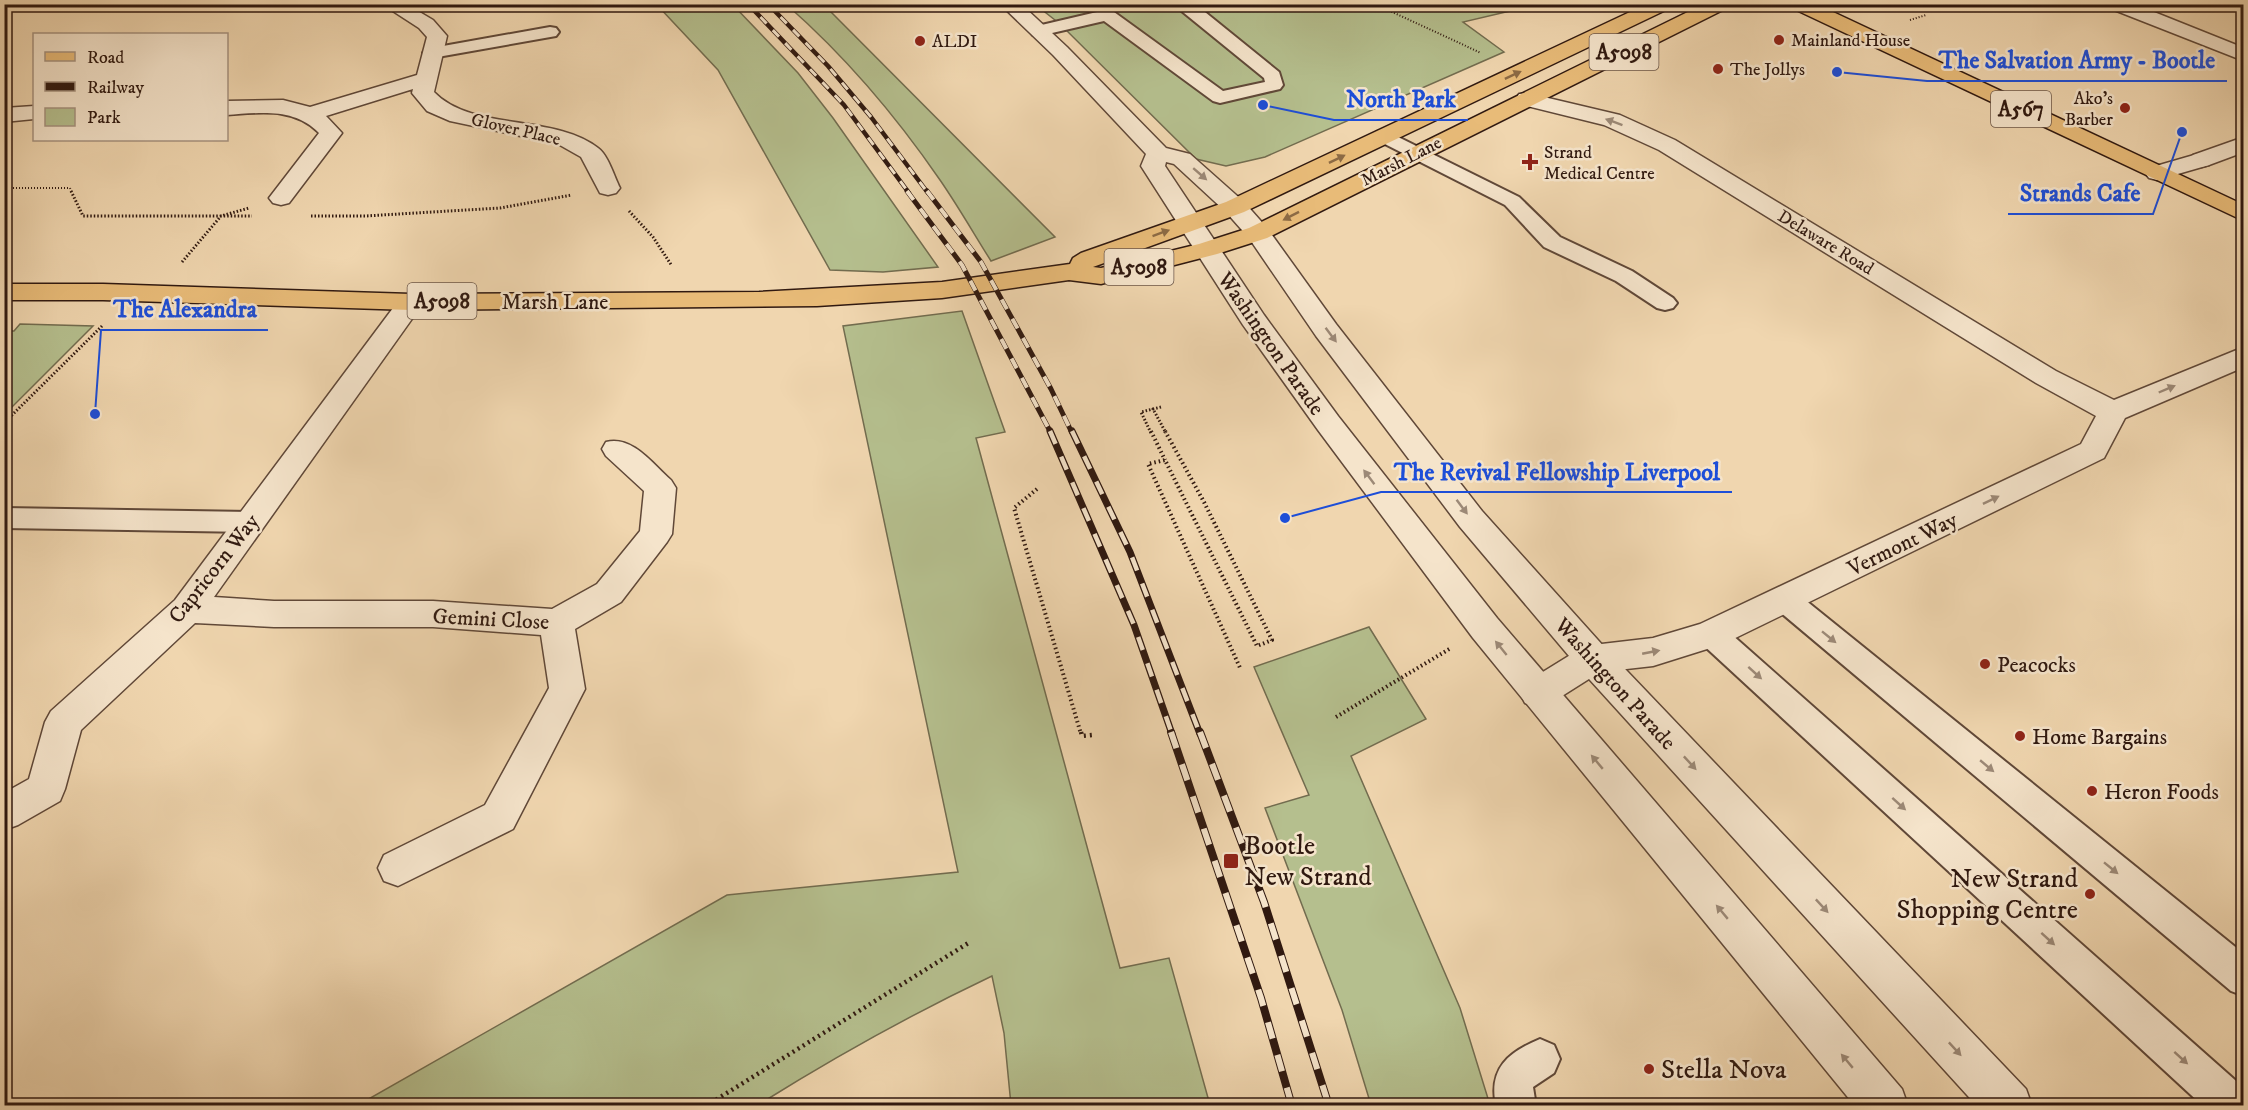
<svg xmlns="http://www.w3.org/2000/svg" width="2248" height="1110" font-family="'IM FELL DW Pica',serif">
<rect width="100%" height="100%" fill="#f0d6af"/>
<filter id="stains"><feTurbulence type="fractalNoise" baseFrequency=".00333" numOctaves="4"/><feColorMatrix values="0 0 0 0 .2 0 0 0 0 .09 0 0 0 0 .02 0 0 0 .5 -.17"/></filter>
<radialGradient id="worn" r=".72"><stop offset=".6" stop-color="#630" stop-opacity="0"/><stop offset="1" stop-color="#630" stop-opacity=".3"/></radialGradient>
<!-- green -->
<path fill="#b5bf8e" stroke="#726c4f" stroke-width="1.5" d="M1494,4L1510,11L1463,22L1504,52L1265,157L1226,166L1196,159L1060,24L1036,5Z
M657,5H733L798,73L833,118L938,267L883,272L830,270L718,70Z
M787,5H824L1055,237L991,261C974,234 958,206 940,180C896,116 845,56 787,5Z
M962,311L1005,432L976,438L1120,968L1169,958L1210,1105H1011L1004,1033L992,976C912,1014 833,1058 758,1105H358L727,895L958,872L843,326Z
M20,324L93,326L5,414V331H14Z
M1369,627L1426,719L1351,756L1460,1008L1490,1105H1371L1342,1010L1265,808L1309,795L1254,667Z"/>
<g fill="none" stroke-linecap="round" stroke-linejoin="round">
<!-- service casing -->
<g stroke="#604838" stroke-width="4">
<path id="service" d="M1089,4H1109L1114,12L1223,91L1265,82L1264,78L1173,4H1193L1200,8L1279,72L1283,85L1280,89L1220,103L1213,101L1104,21L1039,36L1033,35L1030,31L1033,27L1097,12Z
M550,27L556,28L559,32L556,36L432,58L426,57L423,53L426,49L432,48Z
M1384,130L1519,197L1560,237L1632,271L1673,298L1677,303L1673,308L1665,310L1657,308L1616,281L1544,247L1505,205L1377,140L1374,136L1377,132Z
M4,508L250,512L260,515L264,522L260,529L250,532L4,528Z
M1784,588L1794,591L2244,954V996L2231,991L1774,607L1769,599L1774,591Z
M1711,622L1722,626L2244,1088V1106H2203L1700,642L1696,634L1700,626Z
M1540,1039L1554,1045L1560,1059L1554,1073L1533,1087L1536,1106H1496C1488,1068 1509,1052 1540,1039Z"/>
</g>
<!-- pedestrian casing -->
<g stroke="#604838" stroke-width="3">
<path id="pedestrian" d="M2201,153L2209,155L2213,160L2209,165L2157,180L2149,178L2145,173L2149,168Z"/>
</g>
<!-- minor casing -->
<g stroke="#604838" stroke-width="3">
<path id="minor" d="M382,4H406L433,20L447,36L434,92C471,131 555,114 598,148C608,155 614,176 620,188L616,193L608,195L600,193L581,157L558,144L450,121L427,111L412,93L413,89L326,116L342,133L289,203L281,205L273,203L269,198L319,133C294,107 260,113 226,115V101L283,100L310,107L417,75L427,37L419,28Z
M2107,4H2134L2244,48V61L2109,8Z
M1527,93L1620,115L1675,140L2056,371L2114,400L2244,347V367L2125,418L2104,458L1723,644L1653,666L1600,672L1551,703L1538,708L1525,703L1520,693L1525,683L1580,649L1593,645L1653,638L1700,624L2081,444L2096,416L2036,383L1659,150L1604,125L1519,104L1516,99L1519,94Z
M34,106V119L4,122V108Z
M2244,137V152L2209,165L2201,167L2193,165L2189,160L2193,155Z
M411,294L420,296L424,302L214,597L274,601H433L552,609L597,584L640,531L644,491L606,456L602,449L606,442C632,435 653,464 671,480L676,488L672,534L667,542L621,602L575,629L585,689L513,829L398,886L384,881L378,868L384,855L485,805L549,688L541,635L433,627H274L195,623L81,730L65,789L60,801L18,825L4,830V793L29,779L45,722L51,711L175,600L402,296Z"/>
</g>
<!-- tertiary casing -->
<g stroke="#604838" stroke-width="3">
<path id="tertiary" d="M1000,4H1021L1067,47L1166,148L1190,154L1244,202L1267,228L1336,324L1482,511L1606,649L2026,1089L2032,1106H1977L1580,669L1460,527L1316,336L1249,238L1226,212L1174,164L1166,162L1165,166L1264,315L1338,416L1497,618L1902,1089L1908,1106H1855L1473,638L1318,430L1243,325L1141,166L1146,154L1053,55Z"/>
</g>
<!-- primary casing -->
<g stroke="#301910" stroke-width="3">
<path id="primary" d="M1647,4H1672L1670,8L1244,212L1093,267L1101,268L1199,244L1249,228L1704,4H1729L1727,8L1267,238L1217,254L1101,284L1069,280L942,298L817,306L411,310L103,300H4V284H103L411,294L759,292L942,282L1070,264L1073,258L1081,253L1226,202Z
M1790,4H1816L2244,205V221L1792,8Z"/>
</g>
<!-- path-far3 -->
<path stroke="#301910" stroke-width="2" stroke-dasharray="1 2" stroke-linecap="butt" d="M1375,4L1481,53
M1910,20L1926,15
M4,188H70L72,193"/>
<!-- path-far2 -->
<path stroke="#301910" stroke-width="3" stroke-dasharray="1.5 2" stroke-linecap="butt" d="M71,191L83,216H221L249,208
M629,211L653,237L672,266
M311,216H365L500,208L572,195
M182,262L221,216H252
M1161,407L1153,409L1166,433
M4,423L102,326
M1151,433L1141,412L1153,409"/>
<!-- path-far1 -->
<path stroke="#301910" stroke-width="4" stroke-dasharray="1.5 3" stroke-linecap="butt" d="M1151,431L1165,460
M1165,431L1204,502L1272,640L1257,646L1165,460L1148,464L1241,670
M1037,489L1014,508L1081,734
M1336,717L1451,648"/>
<!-- path -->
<path stroke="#301910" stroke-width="4.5" stroke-dasharray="2 4" stroke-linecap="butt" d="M1081,732L1082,736L1092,735
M706,1106L970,942"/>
<!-- service -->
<use href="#service" fill="#f5e4cb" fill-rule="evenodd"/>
<!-- pedestrian -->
<use href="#pedestrian" fill="#f5e4cb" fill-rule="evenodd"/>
<!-- minor -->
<use href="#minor" fill="#f5e4cb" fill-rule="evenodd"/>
<!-- tertiary -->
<use href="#tertiary" fill="#f5e4cb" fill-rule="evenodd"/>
<!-- primary -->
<use href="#primary" fill="#e8bb78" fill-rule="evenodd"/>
<!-- rail-far3 casing -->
<g stroke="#301910" stroke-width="4.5">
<path id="rail-far3" d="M748,4L844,105L909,193
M768,4L828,66L871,117L928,193"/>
</g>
<!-- rail-far2 casing -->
<g stroke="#301910" stroke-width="5">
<path id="rail-far2" d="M907,191L962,265L1051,433
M927,191L981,262L1051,389L1072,433"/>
</g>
<!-- rail-far1 casing -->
<g stroke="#301910" stroke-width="7">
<path id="rail-far1" d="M1050,431L1134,625L1172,734
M1072,431L1130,552L1200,734"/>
</g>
<!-- rail casing -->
<g stroke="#301910" stroke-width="8">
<path id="rail" d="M1171,732L1261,998L1292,1106
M1200,732L1264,902L1329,1106"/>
</g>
<!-- rail-far3 -->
<use href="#rail-far3" stroke="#f5e4cb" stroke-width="3" stroke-dasharray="9" stroke-linecap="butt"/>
<!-- rail-far2 -->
<use href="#rail-far2" stroke="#f5e4cb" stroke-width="4" stroke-dasharray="11" stroke-linecap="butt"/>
<!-- rail-far1 -->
<use href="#rail-far1" stroke="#f5e4cb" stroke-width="4.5" stroke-dasharray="14" stroke-linecap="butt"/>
<!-- rail -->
<use href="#rail" stroke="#f5e4cb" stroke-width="6" stroke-dasharray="17" stroke-linecap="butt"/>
</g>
<!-- one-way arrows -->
<defs><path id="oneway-solid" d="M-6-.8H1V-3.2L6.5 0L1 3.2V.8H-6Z" transform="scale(1.5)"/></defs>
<g fill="#8c6a44">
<use href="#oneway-solid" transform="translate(1513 75) rotate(-25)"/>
<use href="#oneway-solid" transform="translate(1337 159) rotate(-26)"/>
<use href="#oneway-solid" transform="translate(1291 216) rotate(153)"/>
<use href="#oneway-solid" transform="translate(1161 233) rotate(-20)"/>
</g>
<g fill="#9c8977">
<use href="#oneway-solid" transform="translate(1614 122) rotate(-160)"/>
<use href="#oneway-solid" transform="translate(1200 174) rotate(41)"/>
<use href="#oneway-solid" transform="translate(1331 335) rotate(53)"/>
<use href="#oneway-solid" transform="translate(2167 389) rotate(-23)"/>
<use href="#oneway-solid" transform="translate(1369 477) rotate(-127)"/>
<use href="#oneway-solid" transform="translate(1991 500) rotate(-26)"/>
<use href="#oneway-solid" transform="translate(1462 507) rotate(53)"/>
<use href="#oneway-solid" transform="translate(1829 637) rotate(39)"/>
<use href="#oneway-solid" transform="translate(1501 648) rotate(-129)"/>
<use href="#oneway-solid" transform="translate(1651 652) rotate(-11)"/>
<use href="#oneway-solid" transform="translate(1755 673) rotate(42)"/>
<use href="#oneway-solid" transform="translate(1597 762) rotate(-130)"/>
<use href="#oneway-solid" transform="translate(1690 763) rotate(47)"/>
<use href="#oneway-solid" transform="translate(1987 766) rotate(40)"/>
<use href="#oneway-solid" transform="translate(1899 804) rotate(42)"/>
<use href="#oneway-solid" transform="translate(2111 868) rotate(39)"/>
<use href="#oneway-solid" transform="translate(1822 906) rotate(47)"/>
<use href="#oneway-solid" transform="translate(1722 912) rotate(-130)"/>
<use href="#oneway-solid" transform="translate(2048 939) rotate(42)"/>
<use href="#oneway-solid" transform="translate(1955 1049) rotate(47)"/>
<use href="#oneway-solid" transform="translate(2181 1058) rotate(42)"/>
<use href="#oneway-solid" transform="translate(1847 1061) rotate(-130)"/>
</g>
<!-- markers -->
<g fill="#8f2418" stroke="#f5e4cb" stroke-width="2">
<circle cx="1779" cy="40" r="6"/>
<circle cx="920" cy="41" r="6"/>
<circle cx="1718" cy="69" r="6"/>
<circle cx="2125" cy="108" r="6"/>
<path d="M1527 153h6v6h6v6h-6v6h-6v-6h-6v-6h6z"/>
<circle cx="1985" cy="664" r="6"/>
<circle cx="2020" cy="736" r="6"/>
<circle cx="2092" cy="791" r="6"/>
<rect x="1223" y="853" width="16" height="16" rx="3"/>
<circle cx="2090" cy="894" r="6"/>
<circle cx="1649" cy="1069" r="6"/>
</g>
<g text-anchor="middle" stroke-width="5" stroke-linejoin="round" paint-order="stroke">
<!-- far-poi labels -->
<g font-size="18" fill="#301910" stroke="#f5e4cb" text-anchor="start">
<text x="1791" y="46">Mainland House</text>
<text x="932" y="47">ALDI</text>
<text x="1730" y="75">The Jollys</text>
<text x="2113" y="104" text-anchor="end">Ako's<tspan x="2113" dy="21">Barber</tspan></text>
<text x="1544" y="158">Strand<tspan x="1544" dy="21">Medical Centre</tspan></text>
</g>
<!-- far-street labels -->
<g font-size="18" fill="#301910" stroke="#f5e4cb">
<text transform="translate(516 129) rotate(13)" y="6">Glover Place</text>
<text transform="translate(1401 161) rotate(-27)" y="6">Marsh Lane</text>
<text transform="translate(1826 242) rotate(31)" y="6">Delaware Road</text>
</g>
<!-- shield labels -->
<g fill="#f5e4cb" stroke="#6b5648" stroke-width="1.5">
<rect x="1589.5" y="34" width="69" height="36" rx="4.5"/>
<rect x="1991" y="91" width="60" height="36" rx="4.5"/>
<rect x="1104.5" y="249" width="69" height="36" rx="4.5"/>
<rect x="407.5" y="283" width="69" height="36" rx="4.5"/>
</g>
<g font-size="21" font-weight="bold" fill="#301910">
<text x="1624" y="59">A5098</text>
<text x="2021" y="116">A567</text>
<text x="1139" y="274">A5098</text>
<text x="442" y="308">A5098</text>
</g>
<!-- street labels -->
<g font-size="22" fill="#301910" stroke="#f5e4cb">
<text x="555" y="309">Marsh Lane</text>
<text transform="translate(1272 343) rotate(55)" y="8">Washington Parade</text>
<text transform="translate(1902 543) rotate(-26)" y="8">Vermont Way</text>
<text transform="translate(213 568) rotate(-52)" y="8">Capricorn Way</text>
<text transform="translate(491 618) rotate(3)" y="8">Gemini Close</text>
<text transform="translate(1616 683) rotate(48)" y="8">Washington Parade</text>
</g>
<!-- poi labels -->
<g font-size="22" fill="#301910" stroke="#f5e4cb" text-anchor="start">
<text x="1997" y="672">Peacocks</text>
<text x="2032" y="744">Home Bargains</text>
<text x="2104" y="799">Heron Foods</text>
</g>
<!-- near-poi labels -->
<g font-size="27" fill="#301910" stroke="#f5e4cb" text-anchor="start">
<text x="1244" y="854">Bootle<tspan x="1244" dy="31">New Strand</tspan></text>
<text x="2078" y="887" text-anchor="end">New Strand<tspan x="2078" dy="31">Shopping Centre</tspan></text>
<text x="1661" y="1078">Stella Nova</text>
</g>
</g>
<!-- callouts -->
<path fill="none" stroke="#1d4ed8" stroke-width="2" d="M1837 72L1927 81H2227M1263 105L1334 120H1468M2182 132L2153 214H2008M95 414L101 330H268M1285 518L1381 492H1732"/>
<g fill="#1d4ed8" stroke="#f5e4cb" stroke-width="2">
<circle cx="1837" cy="72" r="6"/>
<circle cx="1263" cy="105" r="6"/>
<circle cx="2182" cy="132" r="6"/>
<circle cx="95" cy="414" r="6"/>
<circle cx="1285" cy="518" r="6"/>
</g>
<g font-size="24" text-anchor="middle" font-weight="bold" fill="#1d4ed8" stroke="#f5e4cb" stroke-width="5" stroke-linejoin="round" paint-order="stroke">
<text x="2077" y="68">The Salvation Army - Bootle</text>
<text x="1401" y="107">North Park</text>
<text x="2080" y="201">Strands Cafe</text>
<text x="185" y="317">The Alexandra</text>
<text x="1557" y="480">The Revival Fellowship Liverpool</text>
</g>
<!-- margin -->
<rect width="2248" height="1110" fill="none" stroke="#f0d6af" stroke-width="24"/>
<rect x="6" y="6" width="2236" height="1098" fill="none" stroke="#301910" stroke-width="3"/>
<rect x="12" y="12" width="2224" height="1086" fill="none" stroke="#301910" stroke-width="1.5"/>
<!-- legend -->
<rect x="33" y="33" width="195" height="108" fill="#f5e4cb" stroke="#a69380" stroke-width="1.5"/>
<rect x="45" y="52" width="30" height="9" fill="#e8bb78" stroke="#a69380" stroke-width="1.5"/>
<text x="87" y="63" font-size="18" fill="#301910">Road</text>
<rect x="45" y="82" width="30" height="9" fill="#301910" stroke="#a69380" stroke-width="1.5"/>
<text x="87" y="93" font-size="18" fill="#301910">Railway</text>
<rect x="45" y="108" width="30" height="18" fill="#b5bf8e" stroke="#a69380" stroke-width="1.5"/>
<text x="87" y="123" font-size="18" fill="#301910">Park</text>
<rect width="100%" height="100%" filter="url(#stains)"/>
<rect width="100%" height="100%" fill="url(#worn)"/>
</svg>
